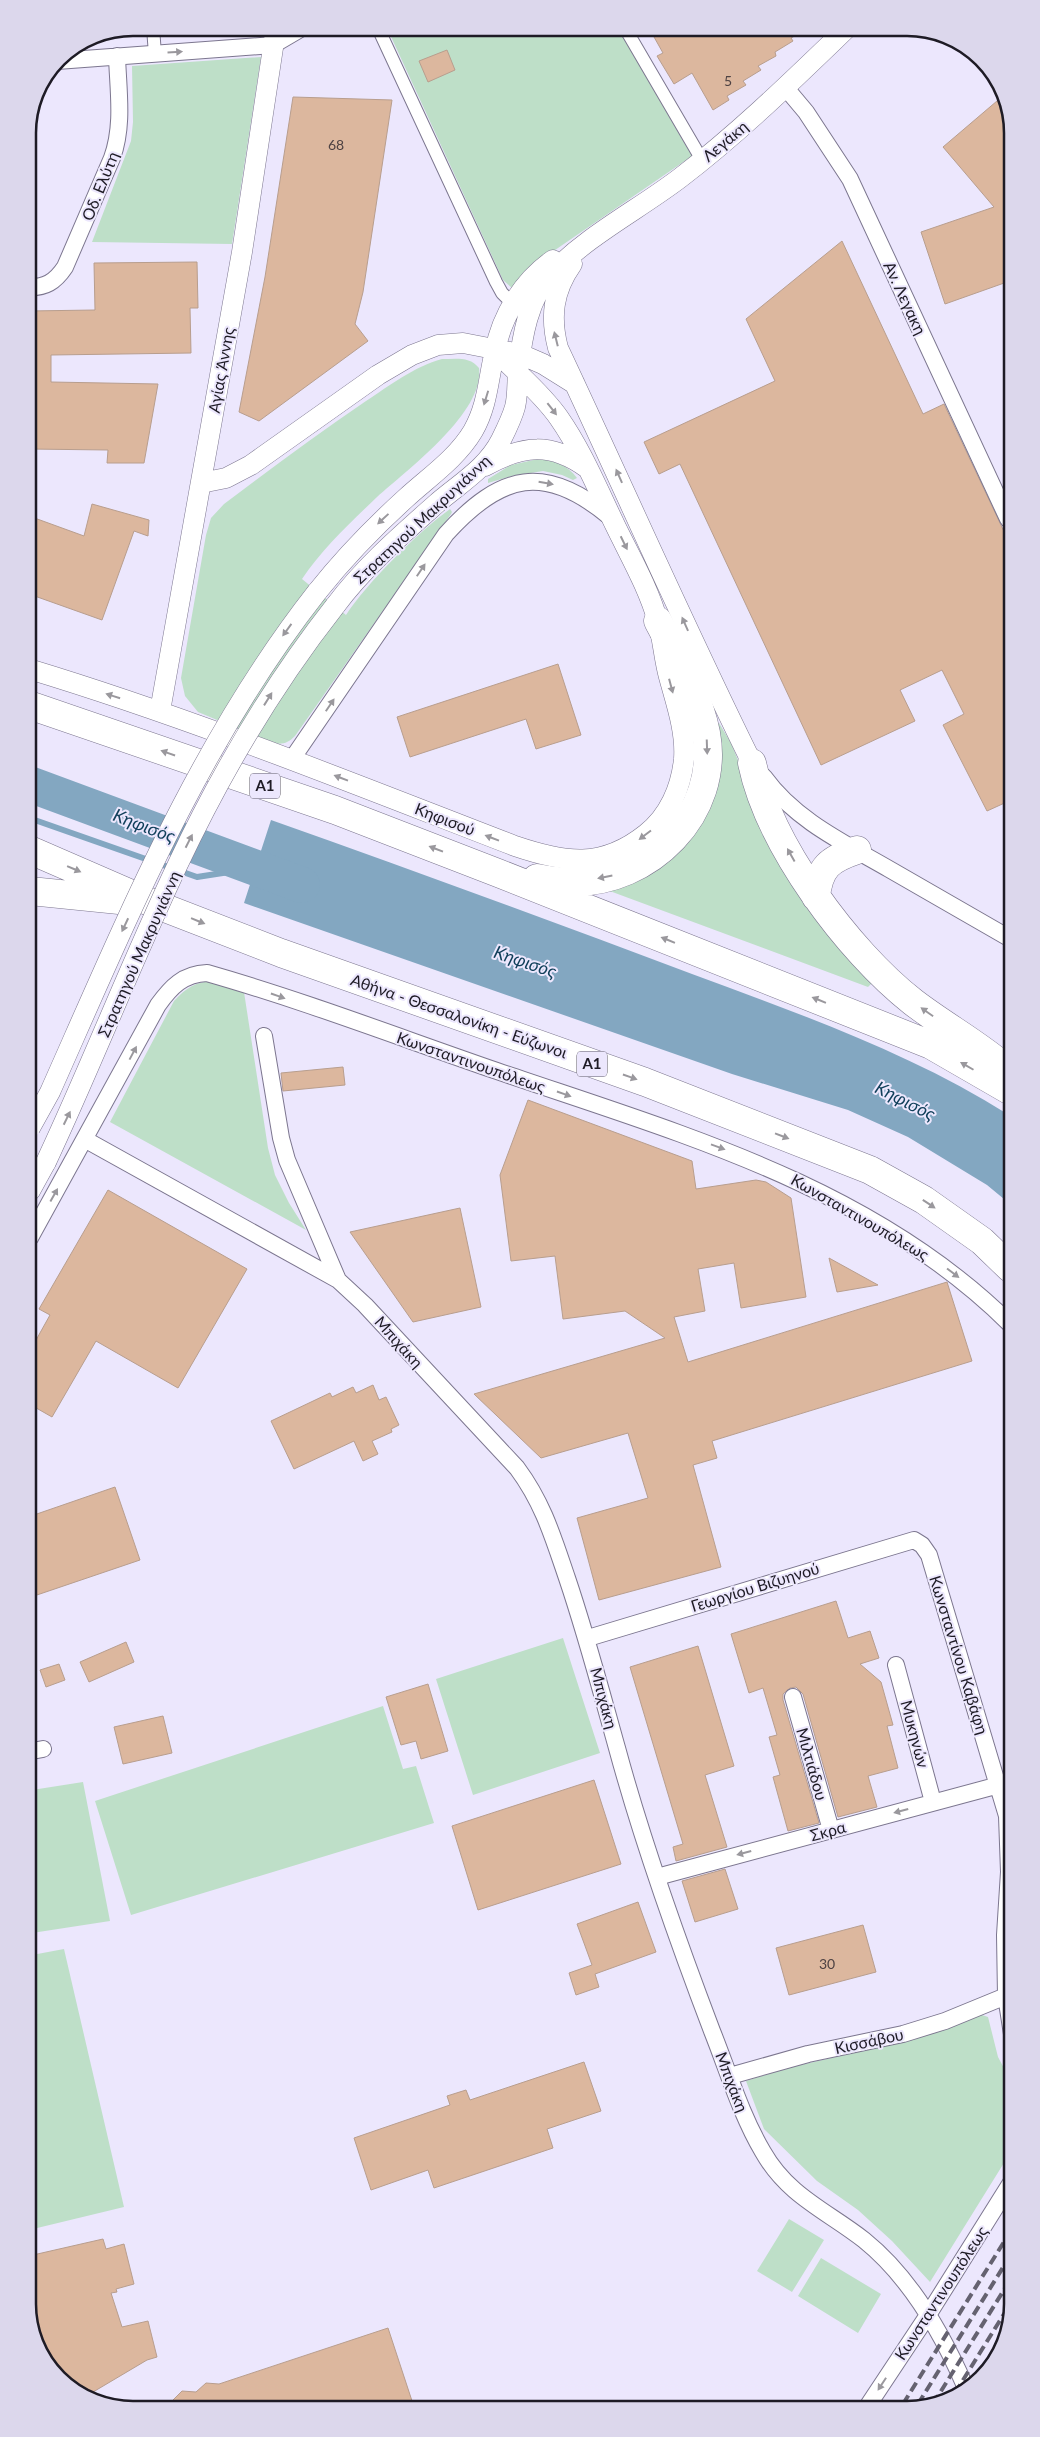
<svg xmlns="http://www.w3.org/2000/svg" width="1040" height="2437" font-family="Lato,sans-serif">
<rect width="100%" height="100%" fill="#ece7fd"/>
<!-- green -->
<path fill="#bedfc8" d="M387,28H618L692,156L542,259L512,288L503,280Z
M261,57L232,244L92,242L131,141L133,122L132,66Z
M442,359C455,359 470,356 479,368C485,412 407,470 377,497C351,522 322,549 302,579L346,615C367,583 418,532 450,509L452,512L451,514L295,736C288,743 283,745 272,743L198,712L185,696L181,678L206,535L211,518L224,504C271,469 317,434 366,401C389,386 415,366 442,359Z
M538,459C553,460 568,465 577,478L573,480L562,475L543,471L512,476L488,483V479L511,465Z
M719,723L731,743L742,770L872,983L868,987L607,890L662,859L716,725Z
M213,981L244,992L268,1148L275,1175L289,1203L306,1230L110,1122L174,1001C186,988 195,982 213,981Z
M563,1638L600,1753L473,1795L436,1679Z
M383,1706L403,1769L416,1766L434,1823L131,1915L95,1801Z
M83,1782L110,1921L32,1933V1790Z
M64,1949L124,2207L33,2229L32,1955Z
M979,2014L988,2017L998,2057L1012,2083V2150L930,2282L892,2241L858,2210L817,2181L764,2129L746,2081L787,2068L849,2054Z
M789,2219L824,2240L792,2292L757,2271Z
M821,2258L881,2294L858,2333L798,2296Z"/>
<!-- water -->
<path fill="#83a7c1" d="M271,820C412,870 552,921 692,974C800,1014 911,1053 1009,1115L1010,1204L987,1185L908,1137L848,1110L732,1074L244,903Z"/>
<g fill="none" stroke-linecap="round" stroke-linejoin="round">
<!-- stream -->
<path stroke="#83a7c1" stroke-width="6" d="M29,818L197,877L255,868"/>
<!-- river -->
<path stroke="#83a7c1" stroke-width="36" d="M29,784L302,885"/>
</g>
<!-- building -->
<path fill="#dcb79e" stroke="#b89e8e" d="M649,28H809L791,38L793,41L775,52L776,56L758,66L761,70L743,81L746,85L727,96L729,100L713,110L692,73L674,84L657,56L663,53Z
M447,50L455,70L428,82L419,61Z
M1004,95L1007,99V282L945,304L921,232L994,207L943,147Z
M293,97L392,100L363,292L355,324L368,341L259,421L239,412L265,277Z
M842,241L923,414L944,404L1008,540L1009,801L987,811L943,725L964,714L942,670L900,690L915,721L821,765L680,464L659,474L644,442L775,381L746,319Z
M197,262L198,308H190L191,353L51,355V382L158,384L144,463H107L108,450L29,449L28,311L95,310L94,263Z
M92,504L149,520L148,536L134,531L102,620L29,594V516L84,536Z
M558,664L581,735L536,749L526,719L410,757L397,717Z
M343,1067L345,1085L283,1091L281,1073Z
M528,1100L692,1161L696,1189L756,1180L766,1182L791,1198L806,1297L741,1308L734,1263L698,1269L705,1311L674,1317L688,1362L947,1282L972,1361L712,1441L717,1458L693,1465L721,1567L599,1600L577,1518L648,1498L628,1433L541,1458L474,1394L665,1338L625,1311L563,1319L555,1256L511,1261L500,1175Z
M108,1190L247,1269L178,1388L96,1341L52,1417L31,1405V1349L50,1315L39,1309Z
M460,1208L481,1307L413,1322L350,1232Z
M829,1258L878,1285L837,1292Z
M373,1385L379,1400L386,1397L399,1425L391,1429L392,1432L372,1441L378,1454L363,1461L354,1441L294,1469L271,1421L330,1393L332,1397L353,1387L356,1393Z
M115,1487L140,1560L31,1597V1516Z
M836,1601L848,1638L870,1631L879,1658L860,1664L881,1682L893,1725L887,1726L898,1768L868,1776L877,1807L838,1817L803,1694L796,1687L790,1688L783,1694V1700L819,1823L788,1831L773,1777L780,1775L769,1737L777,1735L763,1688L749,1693L731,1634Z
M126,1642L134,1662L89,1682L80,1662Z
M698,1646L734,1766L705,1775L727,1847L676,1861L673,1847L683,1844L630,1667Z
M59,1664L65,1680L46,1687L40,1670Z
M428,1684L448,1751L421,1759L416,1741L401,1745L386,1697Z
M163,1716L172,1753L123,1764L114,1727Z
M594,1780L621,1864L478,1910L452,1826Z
M725,1869L738,1909L695,1922L682,1881Z
M638,1902L656,1952L595,1974L599,1987L576,1995L569,1973L592,1965L577,1924Z
M863,1925L876,1972L789,1995L776,1948Z
M584,2062L601,2111L547,2129L553,2148L434,2188L428,2170L371,2190L354,2138L450,2105L447,2096L466,2090L470,2100Z
M103,2239L106,2249L124,2244L134,2284L116,2289L117,2292L111,2293L122,2327L148,2321L157,2357L147,2360L88,2395L69,2388L33,2338V2255Z
M388,2328L414,2407L230,2409L228,2401L210,2405L198,2404L196,2409H164L182,2391L196,2392L206,2383L219,2384Z"/>
<g fill="none" stroke-linecap="round" stroke-linejoin="round">
<!-- pedestrian casing -->
<g stroke="#7c768f" stroke-width="14">
<path id="pedestrian" d="M153,28L155,54
M378,28L496,282L502,293L513,304
M625,28L702,160"/>
</g>
<!-- minor casing -->
<g stroke="#7c768f" stroke-width="18">
<path id="minor" d="M57,61L273,45L302,28
M785,87L806,112L850,179L1008,519
M28,287C45,288 55,282 65,267L112,158C124,125 118,90 117,56
M292,759L446,534C501,473 545,463 610,517
M764,777C795,820 844,843 889,869C929,892 969,915 1009,938
M264,1036L281,1138L287,1160L338,1280
M86,1140L338,1280L365,1305L517,1468C543,1503 553,1537 567,1578C586,1634 601,1691 617,1748C643,1844 677,1939 712,2031C728,2071 741,2115 763,2152C788,2196 827,2211 864,2240C910,2277 942,2333 965,2386
M30,1238L158,1005C171,987 183,974 207,973C305,1001 401,1038 497,1071C678,1133 871,1186 1010,1324
M588,1638L914,1540L922,1545L929,1555L1007,1816L1009,1872L1005,1935L1006,1996L1012,2034
M896,1665L933,1802
M793,1697L831,1830
M32,1751L43,1749
M657,1877L999,1785
M730,2076L808,2054L903,2034L945,2021L1006,1996
M869,2404L928,2315L1012,2181"/>
</g>
<!-- tertiary casing -->
<g stroke="#7c768f" stroke-width="21">
<path id="tertiary" d="M572,264C553,291 550,317 558,348C623,486 684,626 752,763
M485,466C523,445 551,442 587,468
M201,483L226,478L251,465L378,375L412,355L438,345L463,343L520,354L543,364L575,384
M317,592C344,558 374,527 406,498C429,477 457,458 473,431C488,405 488,379 495,351C502,315 523,281 553,260
M335,606C364,567 400,536 436,504C459,484 487,468 501,440C506,430 512,418 515,407C518,395 517,383 518,371C522,338 528,298 551,274C588,235 638,210 680,178C740,132 793,80 847,28
M29,669C194,719 354,784 515,846C565,863 602,869 646,834C669,816 681,788 684,759C686,731 676,703 669,677C664,659 663,640 658,622C649,589 630,556 615,525C598,490 582,451 559,418C541,392 516,373 495,350
M160,711L242,252L276,28
M30,1191L46,1162"/>
</g>
<!-- motorway casing -->
<g stroke="#7c768f" stroke-width="29">
<path id="motorway" d="M29,705L335,810L498,873L931,1045L1009,1090
M752,763C769,845 848,951 913,1002C944,1026 980,1045 1009,1071
M30,850L152,903L281,953L645,1082L870,1170L924,1200L982,1241L1010,1268
M537,878C548,880 560,882 571,882C649,884 721,813 706,733C698,693 677,657 658,621
M30,891L129,901
M816,897C819,867 830,859 857,850"/>
</g>
<!-- pedestrian -->
<use href="#pedestrian" stroke="#fff" stroke-width="12"/>
<!-- minor -->
<use href="#minor" stroke="#fff" stroke-width="16"/>
<!-- tertiary -->
<use href="#tertiary" stroke="#fff" stroke-width="20"/>
<!-- motorway -->
<use href="#motorway" stroke="#fff" stroke-width="28"/>
<!-- rail -->
<path stroke="#656270" stroke-width="4" stroke-dasharray="10 5" stroke-linecap="butt" d="M955,2393L1012,2301
M903,2404L1012,2229
M918,2404L1012,2253
M933,2404L1012,2277"/>
<!-- tertiary-bridge casing -->
<g stroke="#7c768f" stroke-width="21" stroke-linecap="butt">
<path id="tertiary-bridge" d="M30,1128L50,1092C127,919 199,742 317,592
M46,1162C92,1064 131,963 178,864C221,773 272,686 335,606"/>
</g>
<!-- tertiary-bridge -->
<use href="#tertiary-bridge" stroke="#fff" stroke-width="20"/>
</g>
<!-- one-way arrows -->
<defs><path id="oneway-solid" d="M-6-.8H1V-3.2L6.5 0L1 3.2V.8H-6Z" transform="scale(1.25)"/></defs>
<g fill="#9a989d">
<use href="#oneway-solid" transform="translate(175 52) rotate(-4)"/>
<use href="#oneway-solid" transform="translate(556 339) rotate(-104)"/>
<use href="#oneway-solid" transform="translate(486 398) rotate(107)"/>
<use href="#oneway-solid" transform="translate(552 409) rotate(52)"/>
<use href="#oneway-solid" transform="translate(619 476) rotate(-114)"/>
<use href="#oneway-solid" transform="translate(546 483) rotate(10)"/>
<use href="#oneway-solid" transform="translate(383 519) rotate(137)"/>
<use href="#oneway-solid" transform="translate(624 543) rotate(64)"/>
<use href="#oneway-solid" transform="translate(421 570) rotate(-56)"/>
<use href="#oneway-solid" transform="translate(685 624) rotate(-114)"/>
<use href="#oneway-solid" transform="translate(287 630) rotate(126)"/>
<use href="#oneway-solid" transform="translate(671 686) rotate(75)"/>
<use href="#oneway-solid" transform="translate(113 696) rotate(-162)"/>
<use href="#oneway-solid" transform="translate(268 699) rotate(-58)"/>
<use href="#oneway-solid" transform="translate(330 705) rotate(-56)"/>
<use href="#oneway-solid" transform="translate(707 747) rotate(88)"/>
<use href="#oneway-solid" transform="translate(168 753) rotate(-161)"/>
<use href="#oneway-solid" transform="translate(341 778) rotate(-159)"/>
<use href="#oneway-solid" transform="translate(645 835) rotate(143)"/>
<use href="#oneway-solid" transform="translate(492 838) rotate(-159)"/>
<use href="#oneway-solid" transform="translate(189 841) rotate(-63)"/>
<use href="#oneway-solid" transform="translate(436 849) rotate(-159)"/>
<use href="#oneway-solid" transform="translate(791 855) rotate(-119)"/>
<use href="#oneway-solid" transform="translate(74 869) rotate(23)"/>
<use href="#oneway-solid" transform="translate(605 877) rotate(169)"/>
<use href="#oneway-solid" transform="translate(198 921) rotate(22)"/>
<use href="#oneway-solid" transform="translate(125 925) rotate(115)"/>
<use href="#oneway-solid" transform="translate(668 940) rotate(-158)"/>
<use href="#oneway-solid" transform="translate(278 996) rotate(19)"/>
<use href="#oneway-solid" transform="translate(819 1000) rotate(-158)"/>
<use href="#oneway-solid" transform="translate(927 1012) rotate(-145)"/>
<use href="#oneway-solid" transform="translate(133 1053) rotate(-62)"/>
<use href="#oneway-solid" transform="translate(967 1066) rotate(-150)"/>
<use href="#oneway-solid" transform="translate(630 1077) rotate(19)"/>
<use href="#oneway-solid" transform="translate(564 1094) rotate(19)"/>
<use href="#oneway-solid" transform="translate(67 1118) rotate(-64)"/>
<use href="#oneway-solid" transform="translate(782 1136) rotate(21)"/>
<use href="#oneway-solid" transform="translate(718 1147) rotate(20)"/>
<use href="#oneway-solid" transform="translate(54 1195) rotate(-61)"/>
<use href="#oneway-solid" transform="translate(929 1204) rotate(34)"/>
<use href="#oneway-solid" transform="translate(953 1273) rotate(37)"/>
<use href="#oneway-solid" transform="translate(901 1811) rotate(165)"/>
<use href="#oneway-solid" transform="translate(744 1853) rotate(165)"/>
<use href="#oneway-solid" transform="translate(882 2384) rotate(123)"/>
</g>
<g text-anchor="middle" stroke-width="4" stroke-linejoin="round" paint-order="stroke">
<!-- number labels -->
<g font-size="14" fill="#4e4243">
<text x="728" y="86">5</text>
<text x="336" y="150">68</text>
<text x="827" y="1969">30</text>
</g>
<!-- shield labels -->
<g fill="#ece7fd" stroke="#5c5866" stroke-width="1">
<rect x="250" y="773.5" width="30" height="25" rx="4"/>
<rect x="577" y="1051.5" width="30" height="25" rx="4"/>
</g>
<g font-size="15" font-weight="bold" fill="#1e1b25">
<text x="265" y="791">Α1</text>
<text x="592" y="1069">Α1</text>
</g>
<!-- street labels -->
<g font-size="16" fill="#1e1b25" stroke="#ece7fd">
<text transform="translate(725 141) rotate(-40)" y="6">Λεγάκη</text>
<text transform="translate(100 186) rotate(-68)" y="6">Οδ. Ελύτη</text>
<text transform="translate(905 298) rotate(65)" y="6">Αν. Λεγακη</text>
<text transform="translate(221 370) rotate(-80)" y="6">Αγίας Άννης</text>
<text transform="translate(422 519) rotate(-43)" y="6">Στρατηγού Μακρυγιάννη</text>
<text transform="translate(445 819) rotate(21)" y="6">Κηφισού</text>
<text transform="translate(139 954) rotate(-66)" y="6">Στρατηγού Μακρυγιάννη</text>
<text transform="translate(459 1016) rotate(19)" y="6">Αθήνα - Θεσσαλονίκη - Εύζωνοι</text>
<text transform="translate(471 1062) rotate(19)" y="6">Κωνσταντινουπόλεως</text>
<text transform="translate(860 1217) rotate(30)" y="6">Κωνσταντινουπόλεως</text>
<text transform="translate(399 1342) rotate(48)" y="6">Μπιχάκη</text>
<text transform="translate(755 1587) rotate(-17)" y="6">Γεωργίου Βιζυηνού</text>
<text transform="translate(959 1655) rotate(73)" y="6">Κωνσταντίνου Καβάφη</text>
<text transform="translate(604 1698) rotate(75)" y="6">Μπιχάκη</text>
<text transform="translate(915 1734) rotate(75)" y="6">Μυκηνών</text>
<text transform="translate(812 1764) rotate(74)" y="6">Μιλτιάδου</text>
<text transform="translate(828 1831) rotate(-15)" y="6">Σκρα</text>
<text transform="translate(869 2041) rotate(-12)" y="6">Κισσάβου</text>
<text transform="translate(732 2082) rotate(69)" y="6">Μπιχάκη</text>
<text transform="translate(941 2293) rotate(-57)" y="6">Κωνσταντινουπόλεως</text>
</g>
<!-- water labels -->
<g font-size="18" font-style="italic" fill="#12405b" stroke="#ece7fd">
<text transform="translate(144 826) rotate(21)" y="6">Κηφισός</text>
<text transform="translate(525 962) rotate(19)" y="6">Κηφισός</text>
<text transform="translate(905 1101) rotate(27)" y="6">Κηφισός</text>
</g>
</g>
<!-- crop -->
<path d="M0 0H1040V2437H0ZM133 36H907A97 97 0 0 1 1004 133V2304A97 97 0 0 1 907 2401H133A97 97 0 0 1 36 2304V133A97 97 0 0 1 133 36Z" fill="#dcd7ec" fill-rule="evenodd"/>
<path fill="none" stroke="#1e1b25" stroke-width="2.5" d="M133 36H907A97 97 0 0 1 1004 133V2304A97 97 0 0 1 907 2401H133A97 97 0 0 1 36 2304V133A97 97 0 0 1 133 36Z"/>
</svg>
